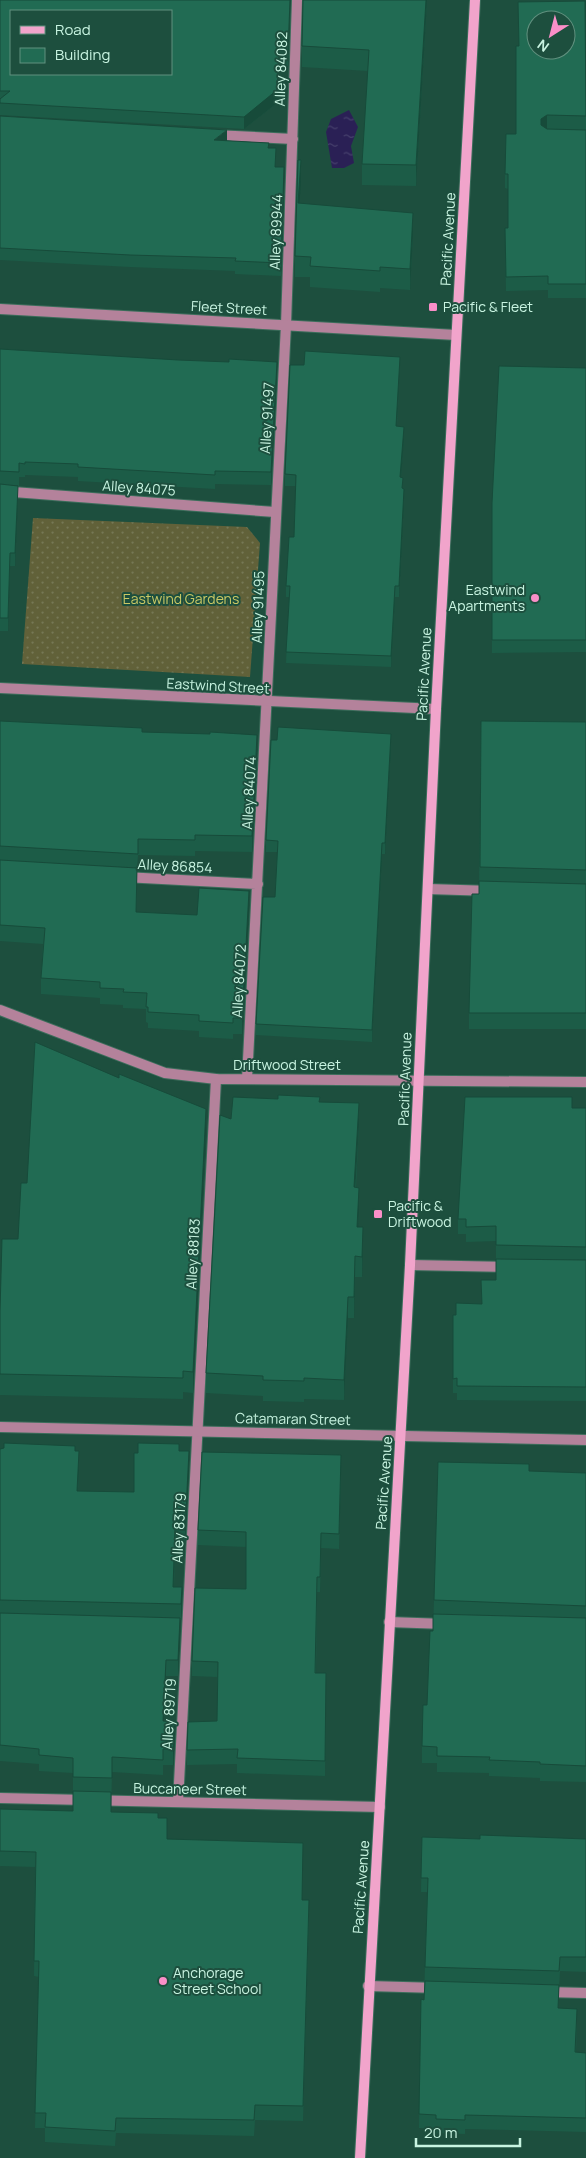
<svg xmlns="http://www.w3.org/2000/svg" width="586" height="2158" font-family="Manrope,sans-serif">
<defs>
<pattern id="grass-dots" width="8" height="8" patternUnits="userSpaceOnUse" patternTransform="scale(1.25)"><rect width="8" height="8" fill="#616139"/><path d="M2 2h.1M6 6h.1" fill="none" stroke="#767855" stroke-width="1.8" stroke-linecap="round"/></pattern>
<pattern id="water-ripples" width="26" height="14" patternUnits="userSpaceOnUse" patternTransform="scale(1.25)"><rect width="26" height="14" fill="#2a2055"/><path d="M2 4q2-2 4 0t4 0M15 11q2-2 4 0t4 0" fill="none" stroke="#47416d"/></pattern>
</defs>
<rect width="100%" height="100%" fill="#1d4f3e"/>
<!-- grass -->
<path fill="url(#grass-dots)" d="M33,518L247,527L260,543L250,677L22,664Z"/>
<!-- water -->
<path fill="url(#water-ripples)" d="M349,110L358,127L351,146L354,163L344,168H332L326,132L331,119Z"/>
<g fill="none" stroke-linecap="round" stroke-linejoin="round">
<!-- lane casing -->
<g stroke="#3c6d5b" stroke-width="12">
<path id="lane" d="M214,135L293,139
M0,491L275,512
M124,877L258,884
M428,889L492,891
M247,1079L286,325L297,0
M410,1265L510,1267
M389,1622L445,1624
M178,1802L216,1079
M368,1986L438,1988
M547,1992L586,1993"/>
</g>
<!-- street casing -->
<g stroke="#3c6d5b" stroke-width="12">
<path id="street" d="M0,309L456,335
M0,688L436,709
M0,1010L165,1073L216,1079L586,1082
M0,1427L586,1440
M0,1798L380,1807"/>
</g>
<!-- secondary casing -->
<g stroke="#3c6d5b" stroke-width="12">
<path id="secondary" d="M360,2158L410,1265L436,709L475,0"/>
</g>
<!-- lane -->
<use href="#lane" stroke="#b4829b" stroke-width="10"/>
<!-- street -->
<use href="#street" stroke="#b4829b" stroke-width="10"/>
<!-- secondary -->
<use href="#secondary" stroke="#f1a4cb" stroke-width="10"/>
</g>
<!-- wall -->
<path fill="#1c5c47" d="M0,0H290L288,66L279,65L277,103L244,129L0,115Z
M427,0L416,186L362,185V164L368,71L302,67V46Z
M586,78V298H548V290L506,291L505,228H508V189L505,188V174L516,134Z
M0,116L227,141L269,148L275,167L284,180L281,276L235,274V271L130,267L0,260Z
M301,181L299,203L413,234L410,290L380,288V292L310,287V277H295V256Z
M0,349L277,375L271,485L215,484V489L78,481V477L25,475V477H19V486L14,485L18,499L15,566H10L8,631H0Z
M400,368L397,426L404,438L401,477L404,500L399,597H395L391,667L286,663L289,597H286V586L294,537L296,486H285V474Z
M586,368V652L492,653V503Z
M0,721L142,732L257,751L252,852L195,851V856L138,855L137,870L136,912L197,915L249,907L242,1034H233V1039L199,1037V1031L148,1028V1023L146,1022V1009L123,1008V1005L100,1004V998L41,994V978L43,944L0,941Z
M481,721L586,722V1029H469V1013L479,894Z
M391,745L385,854H382L372,1042L256,1035V1024L275,897L277,852H266V840Z
M320,1102L359,1124L356,1187L359,1209L358,1227L363,1248L362,1277H355L354,1318H348L344,1400L304,1399V1402L263,1401V1396L206,1393V1373L231,1119Z
M572,1108H586V1401L457,1400V1393H453V1330L456,1315L482,1304L496,1280V1241L466,1242V1234H458V1219Z
M206,1130L193,1393L183,1392V1399L0,1395V1311L18,1239L27,1183Z
M0,1449L75,1451L79,1467L78,1491L134,1492L179,1451L189,1467L185,1545H175L174,1587L182,1602L181,1620H180L178,1676H166L164,1721L175,1737L173,1765H163V1775L112,1772L111,1812L158,1818L167,1839L302,1900L309,1916L303,2121L255,2120L254,2136L116,2133L115,2146L45,2142V2128H35L39,1977L34,1976L35,1867L0,1866V1809L73,1811V1773L39,1771V1764L0,1761Z
M341,1470L339,1549L321,1548L320,1592H317L316,1673H326L325,1776L237,1773V1764L187,1765V1750L217,1721V1677L192,1676V1661L246,1589V1547L198,1545V1530Z
M529,1471L586,1473V1782L540,1781V1778L489,1776V1773L437,1772V1763H422V1746L427,1705L433,1631L434,1600Z
M422,1837L480,1839H586V1972L560,1971L558,2009L577,2024L576,2052L586,2053V2132L465,2129V2134L436,2133V2129L419,2128L421,1999L424,2000L427,1892H421Z"/>
<!-- shaded-wall -->
<path fill="#174b3a" d="M426,0H427L416,186V165Z
M279,53L277,103L244,129V117Z
M547,115V129L541,133V119Z
M227,130V142L214,140Z
M301,160V181L298,224V203Z
M413,213V234L410,290V269Z
M400,357V368L396,438V426Z
M277,362V375L271,485V472Z
M404,427V438L400,489V477Z
M18,486V499L15,566V553Z
M404,489V500L399,597V586Z
M10,553V566L8,631V618Z
M395,586V597L391,667V656Z
M391,734V745L385,854V843Z
M257,735V751L252,852V836Z
M382,843V854L372,1042V1030Z
M249,891V907L242,1034V1018Z
M359,1103V1124L354,1208V1187Z
M206,1109V1130L193,1393V1372Z
M359,1188V1209L357,1248V1227Z
M363,1227V1248L362,1277V1257Z
M355,1256V1277L354,1318V1297Z
M348,1297V1318L344,1400V1380Z
M79,1451V1467L77,1506V1491Z
M189,1451V1467L185,1545V1530Z
M175,1529V1545L173,1602V1587Z
M182,1587V1602L181,1620V1604Z
M180,1618V1634L178,1676V1660Z
M166,1660V1676L163,1737V1721Z
M175,1721V1737L173,1765V1749Z"/>
<!-- building -->
<path fill="#216b53" stroke="#174b3a" fill-rule="evenodd" d="M0,0H290L288,53H279L277,90L244,117L0,103V99L10,91H0ZM11,11H171V74H11Z
M303,0H426L416,165L362,164L369,50L302,46Z
M585,1L586,116L547,115L541,119V125L547,129L586,130V284H548V276L506,277L505,228H508V174H505L506,134H516V46H519L518,2ZM536,20H566V50H536Z
M0,116L227,130L214,140L269,143L268,148H276L275,167H284L281,263L235,261L236,258L130,255L0,248Z
M298,160H301L298,203L413,213L410,269L380,267V271L310,266L311,257L295,256Z
M0,349L178,360L229,362V359L277,362L271,472L215,471V475L78,467V464L25,462V464L19,463V472L0,471Z
M305,351L400,357L396,426L404,427L400,477L403,478L402,488L404,489L399,586H395L391,656L286,652L290,586H286L289,537H294L296,475L285,474L290,365H304Z
M499,366L586,368V640H492V503Z
M0,484L18,486L15,553H10L8,618H0Z
M0,721L142,728V732L210,734V732L257,735L252,836L195,835V840L138,839V854L0,846Z
M481,721L586,722V870L480,867Z
M278,727L391,734L385,843H382L372,1030L256,1024L263,897H275L278,841L266,840L271,740H277Z
M0,860L137,868L136,912L197,915L199,888L249,891L242,1018H233V1023L199,1021V1015L148,1012V1007H146L147,993L123,992L124,989L100,988V982L41,978L45,928L0,925Z
M479,881L586,884V1013H469L472,894H479Z
M35,1042L119,1078V1074L206,1109L193,1372L183,1371V1378L0,1374V1311L2,1239H18L21,1183H27Z
M278,1095L320,1097L319,1102L359,1103L354,1187L359,1188L357,1227H363L362,1257L355,1256L354,1297H348L344,1380L304,1378V1381L263,1380V1376L206,1373L220,1115L231,1119L233,1097L278,1099Z
M465,1097H572V1108H586V1247L496,1245V1226L466,1227V1219H458Z
M496,1259L586,1260V1387L457,1386V1378L453,1379V1315H456V1303L482,1304L481,1280H496Z
M4,1443L75,1446V1451H79L77,1491L134,1492V1453H138V1443L179,1444V1451H189L185,1530L175,1529L173,1587H182L181,1604L0,1600V1449L4,1448Z
M202,1452L341,1455L339,1534L321,1533L320,1577H317L315,1673H326L325,1761L237,1758L238,1749L187,1750L188,1722L217,1721L218,1662L192,1661L195,1588L246,1589V1532L198,1530Z
M438,1462L529,1464V1471L586,1473V1606L434,1600Z
M0,1613L180,1618L178,1660H166L163,1721H175L173,1749H163V1760L112,1757V1778L73,1777V1758L39,1755V1749L0,1745Z
M433,1614L586,1618V1766L540,1764V1762L489,1760L490,1757L437,1756V1747L422,1746L423,1705H427L430,1631H433Z
M73,1791L111,1792V1812L158,1813V1818H167V1839L303,1843L302,1900H309L303,2106L255,2105L254,2120L116,2118L115,2131L45,2127L46,2113H35L39,1961H34L36,1852L0,1851V1809L73,1811Z
M480,1835L586,1839V1957H560L559,1971L425,1967L428,1878H421L422,1837L480,1839Z
M425,1981L559,1985L558,2008L577,2009L575,2052L586,2053V2118L465,2115V2120L436,2119V2115L419,2114L421,1999L424,2000Z"/>
<!-- markers -->
<g fill="#fa8fc8" stroke="#1d4f3e" stroke-width="2">
<rect x="428" y="302" width="10" height="10" rx="2.5"/>
<circle cx="535" cy="598" r="5"/>
<rect x="373" y="1209" width="10" height="10" rx="2.5"/>
<circle cx="163" cy="1981" r="5"/>
</g>
<g text-anchor="middle" stroke-width="4" stroke-linejoin="round" paint-order="stroke">
<!-- street labels -->
<g font-size="14" fill="#c8f4e1" stroke="#1d4f3e">
<text transform="translate(281 69) rotate(-88)" y="5">Alley 84082</text>
<text transform="translate(276 232) rotate(-88)" y="5">Alley 89944</text>
<text transform="translate(448 239) rotate(-87)" y="5">Pacific Avenue</text>
<text transform="translate(229 308) rotate(3)" y="5">Fleet Street</text>
<text transform="translate(267 418) rotate(-87)" y="5">Alley 91497</text>
<text transform="translate(139 488) rotate(4)" y="5">Alley 84075</text>
<text transform="translate(258 607) rotate(-88)" y="5">Alley 91495</text>
<text transform="translate(424 674) rotate(-87)" y="5">Pacific Avenue</text>
<text transform="translate(218 686) rotate(3)" y="5">Eastwind Street</text>
<text transform="translate(249 793) rotate(-87)" y="5">Alley 84074</text>
<text transform="translate(175 866) rotate(3)" y="5">Alley 86854</text>
<text transform="translate(239 981) rotate(-87)" y="5">Alley 84072</text>
<text x="287" y="1070">Driftwood Street</text>
<text transform="translate(405 1079) rotate(-88)" y="5">Pacific Avenue</text>
<text transform="translate(193 1254) rotate(-87)" y="5">Alley 88183</text>
<text transform="translate(293 1419) rotate(1)" y="5">Catamaran Street</text>
<text transform="translate(384 1483) rotate(-86)" y="5">Pacific Avenue</text>
<text transform="translate(179 1528) rotate(-87)" y="5">Alley 83179</text>
<text transform="translate(169 1714) rotate(-87)" y="5">Alley 89719</text>
<text transform="translate(190 1789) rotate(1)" y="5">Buccaneer Street</text>
<text transform="translate(361 1887) rotate(-86)" y="5">Pacific Avenue</text>
</g>
<!-- poi labels -->
<g font-size="14" fill="#c8f4e1" stroke="#1d4f3e" text-anchor="start">
<text x="443" y="312">Pacific &amp; Fleet</text>
<text x="525" y="595" text-anchor="end">Eastwind<tspan x="525" dy="16">Apartments</tspan></text>
<text x="388" y="1211">Pacific &amp;<tspan x="388" dy="16">Driftwood</tspan></text>
<text x="173" y="1978">Anchorage<tspan x="173" dy="16">Street School</tspan></text>
</g>
<!-- park labels -->
<g font-size="14" fill="#cac865" stroke="#1d4f3e">
<text x="181" y="604">Eastwind Gardens</text>
</g>
</g>
<!-- legend -->
<rect x="10" y="10" width="162" height="65" fill="#1d4f3e" stroke="#61917f"/>
<rect x="20" y="26" width="25" height="8" fill="#f1a4cb" stroke="#61917f"/>
<text x="55" y="35" font-size="15" fill="#c8f4e1">Road</text>
<rect x="20" y="48" width="25" height="15" fill="#216b53" stroke="#61917f"/>
<text x="55" y="60" font-size="15" fill="#c8f4e1">Building</text>
<!-- north arrow -->
<g transform="translate(551 35) rotate(216)"><circle r="24" fill="#1d4f3e" stroke="#61917f"/>
<path d="M0-4L9 19L0 12L-9 19Z" fill="#fa8fc8"/>
<text y="-8" font-size="14" font-weight="bold" text-anchor="middle" fill="#c8f4e1">N</text>
</g>
<!-- scale -->
<path d="M416 2138v8h104v-8" fill="none" stroke="#c8f4e1" stroke-width="2.5"/>
<text x="424" y="2138" font-size="15" fill="#c8f4e1" stroke="#1d4f3e" stroke-width="4" paint-order="stroke">20 m</text>
</svg>
